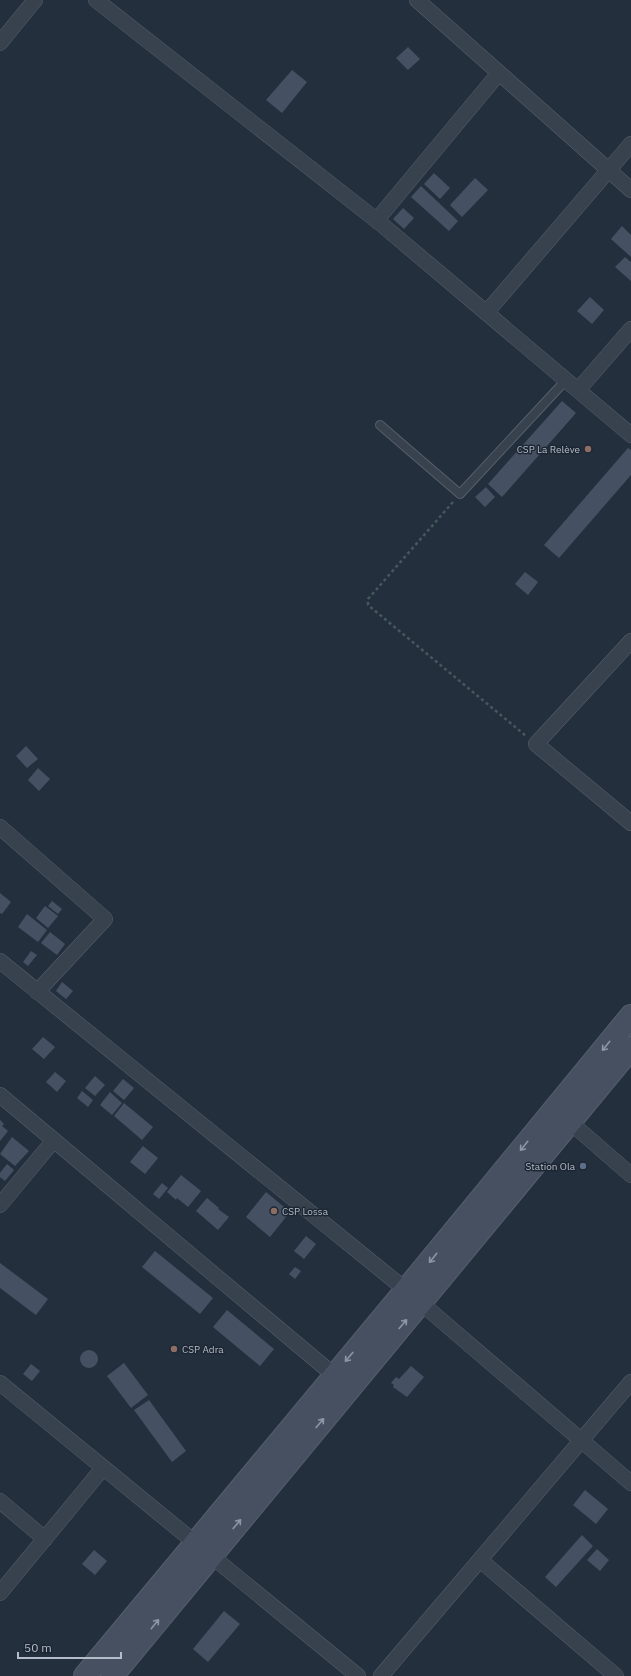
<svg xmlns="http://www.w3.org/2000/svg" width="631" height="1676" font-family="'IBM Plex Sans',sans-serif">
<rect width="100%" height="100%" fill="#242f3e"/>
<!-- building -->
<path fill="#455162" d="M408,47L420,59L408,70L396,58Z
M292,70L307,82L282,113L266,100Z
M434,173L450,188L440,199L424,184Z
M475,178L488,190L462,217L450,205Z
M421,186L458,221L449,231L411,197Z
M403,208L414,218L404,229L393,219Z
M622,226L631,235V257L611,239Z
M625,257L631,262V281L615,267Z
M590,297L604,310L592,324L577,311Z
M562,401L576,413L502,497L488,484Z
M628,448L631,450V475L559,558L544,545Z
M486,487L495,497L485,507L475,497Z
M525,572L538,582L528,595L515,584Z
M26,746L38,759L27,768L16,756Z
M38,768L50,779L39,791L28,780Z
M0,893L11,902L2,914L0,913Z
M52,901L62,909L58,914L48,906Z
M45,906L58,916L48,928L36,918Z
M27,914L47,930L38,942L18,927Z
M50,932L65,944L57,955L41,943Z
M31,951L37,955L28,966L23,962Z
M62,982L73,991L66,999L56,991Z
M43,1037L55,1047L44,1059L32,1049Z
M55,1072L66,1081L57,1092L46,1082Z
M95,1076L105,1085L95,1096L85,1088Z
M123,1079L134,1088L124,1100L113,1091Z
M82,1091L93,1100L88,1107L77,1098Z
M110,1092L122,1103L112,1115L100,1105Z
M124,1103L153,1127L142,1140L114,1116Z
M0,1120L4,1124L2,1126L8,1131L0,1141Z
M12,1137L29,1151L15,1166L0,1154Z
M143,1146L158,1158L145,1174L130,1162Z
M7,1164L14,1170L5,1181L0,1177V1173Z
M181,1175L201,1191L188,1207L177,1198L176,1200L167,1192Z
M162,1183L168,1188L159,1199L153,1194Z
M266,1192L290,1212L270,1237L246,1217Z
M207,1198L219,1208L218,1209L229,1217L218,1230L196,1211Z
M306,1236L316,1244L304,1259L294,1251Z
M155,1251L213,1298L200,1314L142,1267Z
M0,1263L48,1299L36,1315L0,1288Z
M295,1267L301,1271L295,1279L289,1274Z
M227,1310L274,1349L260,1366L213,1327Z
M80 1359a9 9 0 1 1 18 0a9 9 0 1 1-18 0Z
M124,1363L148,1395L131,1408L107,1376Z
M31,1364L40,1371L32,1381L23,1374Z
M411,1366L424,1377L407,1397L393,1387L394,1385L391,1383L396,1377L399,1379Z
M149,1400L186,1451L172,1462L134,1410Z
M585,1490L608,1509L596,1524L573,1505Z
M582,1535L593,1546L556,1587L545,1577Z
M597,1549L609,1560L600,1571L587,1560Z
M94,1550L107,1561L95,1575L82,1564Z
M224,1611L240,1624L208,1662L193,1649Z"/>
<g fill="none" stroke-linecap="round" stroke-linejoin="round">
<!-- lane casing -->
<g stroke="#565f6c" stroke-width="10">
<path id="lane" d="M380,425L460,494L566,380"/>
</g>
<!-- street casing -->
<g stroke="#565f6c" stroke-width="16">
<path id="street" d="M96,0L380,223L631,435
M417,0L631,190
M0,43L35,0
M378,222L380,216L499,73
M486,313L631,144
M578,390L631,329
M631,641L536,744L631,823
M0,827L105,919L37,992
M0,961L406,1290
M0,1095L341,1381
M563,1116L631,1175
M0,1205L54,1140
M421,1303L631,1483
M0,1383L358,1676
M0,1501L45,1539
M480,1560L616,1676
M0,1593L103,1468
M381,1676L631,1382"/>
</g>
<!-- secondary casing -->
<g stroke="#565f6c" stroke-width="24">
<path id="secondary" d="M85,1676L406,1290L631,1016
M112,1676L631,1048"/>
</g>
<!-- path -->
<path stroke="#44595c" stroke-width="2.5" stroke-dasharray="3 3" stroke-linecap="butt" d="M453,502L368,599V605L526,736"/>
<!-- lane -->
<use href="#lane" stroke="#38414e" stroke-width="8"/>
<!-- street -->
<use href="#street" stroke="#38414e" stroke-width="15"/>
<!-- secondary -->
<use href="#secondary" stroke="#465061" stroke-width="22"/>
</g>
<!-- one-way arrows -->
<defs><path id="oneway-shaft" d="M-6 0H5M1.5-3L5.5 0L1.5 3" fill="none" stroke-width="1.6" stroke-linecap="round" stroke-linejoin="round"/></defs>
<g stroke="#8e96a5">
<use href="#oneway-shaft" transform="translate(606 1046) rotate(129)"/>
<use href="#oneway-shaft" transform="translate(524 1146) rotate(129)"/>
<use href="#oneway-shaft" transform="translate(433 1258) rotate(129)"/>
<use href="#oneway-shaft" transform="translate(403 1324) rotate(-50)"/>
<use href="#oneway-shaft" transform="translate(349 1357) rotate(130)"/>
<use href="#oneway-shaft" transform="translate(320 1423) rotate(-50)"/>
<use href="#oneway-shaft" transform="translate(237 1524) rotate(-50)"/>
<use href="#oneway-shaft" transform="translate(155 1624) rotate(-51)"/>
</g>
<!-- markers -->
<g fill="#8d6e63" stroke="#1d2633" stroke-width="1.5">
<circle cx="588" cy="449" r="4"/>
<circle cx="274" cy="1211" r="4"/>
<circle cx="174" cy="1349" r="4"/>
</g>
<circle fill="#5c6f8a" stroke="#1d2633" stroke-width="1.5" cx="583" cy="1166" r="4"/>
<g text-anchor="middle" stroke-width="3" stroke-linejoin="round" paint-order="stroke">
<!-- poi labels -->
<g font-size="10" fill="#b4bcc9" stroke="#1d2633" text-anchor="end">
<text x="580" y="453">CSP La Relève</text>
<text x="575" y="1170">Station Ola</text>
<text x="282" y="1215" text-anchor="start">CSP Lossa</text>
<text x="182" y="1353" text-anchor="start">CSP Adra</text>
</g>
</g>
<!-- scale -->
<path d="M18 1652v6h103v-6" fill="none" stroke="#b4bcc9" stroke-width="2"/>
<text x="24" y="1652" font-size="12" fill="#b4bcc9" stroke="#1d2633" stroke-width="3" paint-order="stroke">50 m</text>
</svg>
